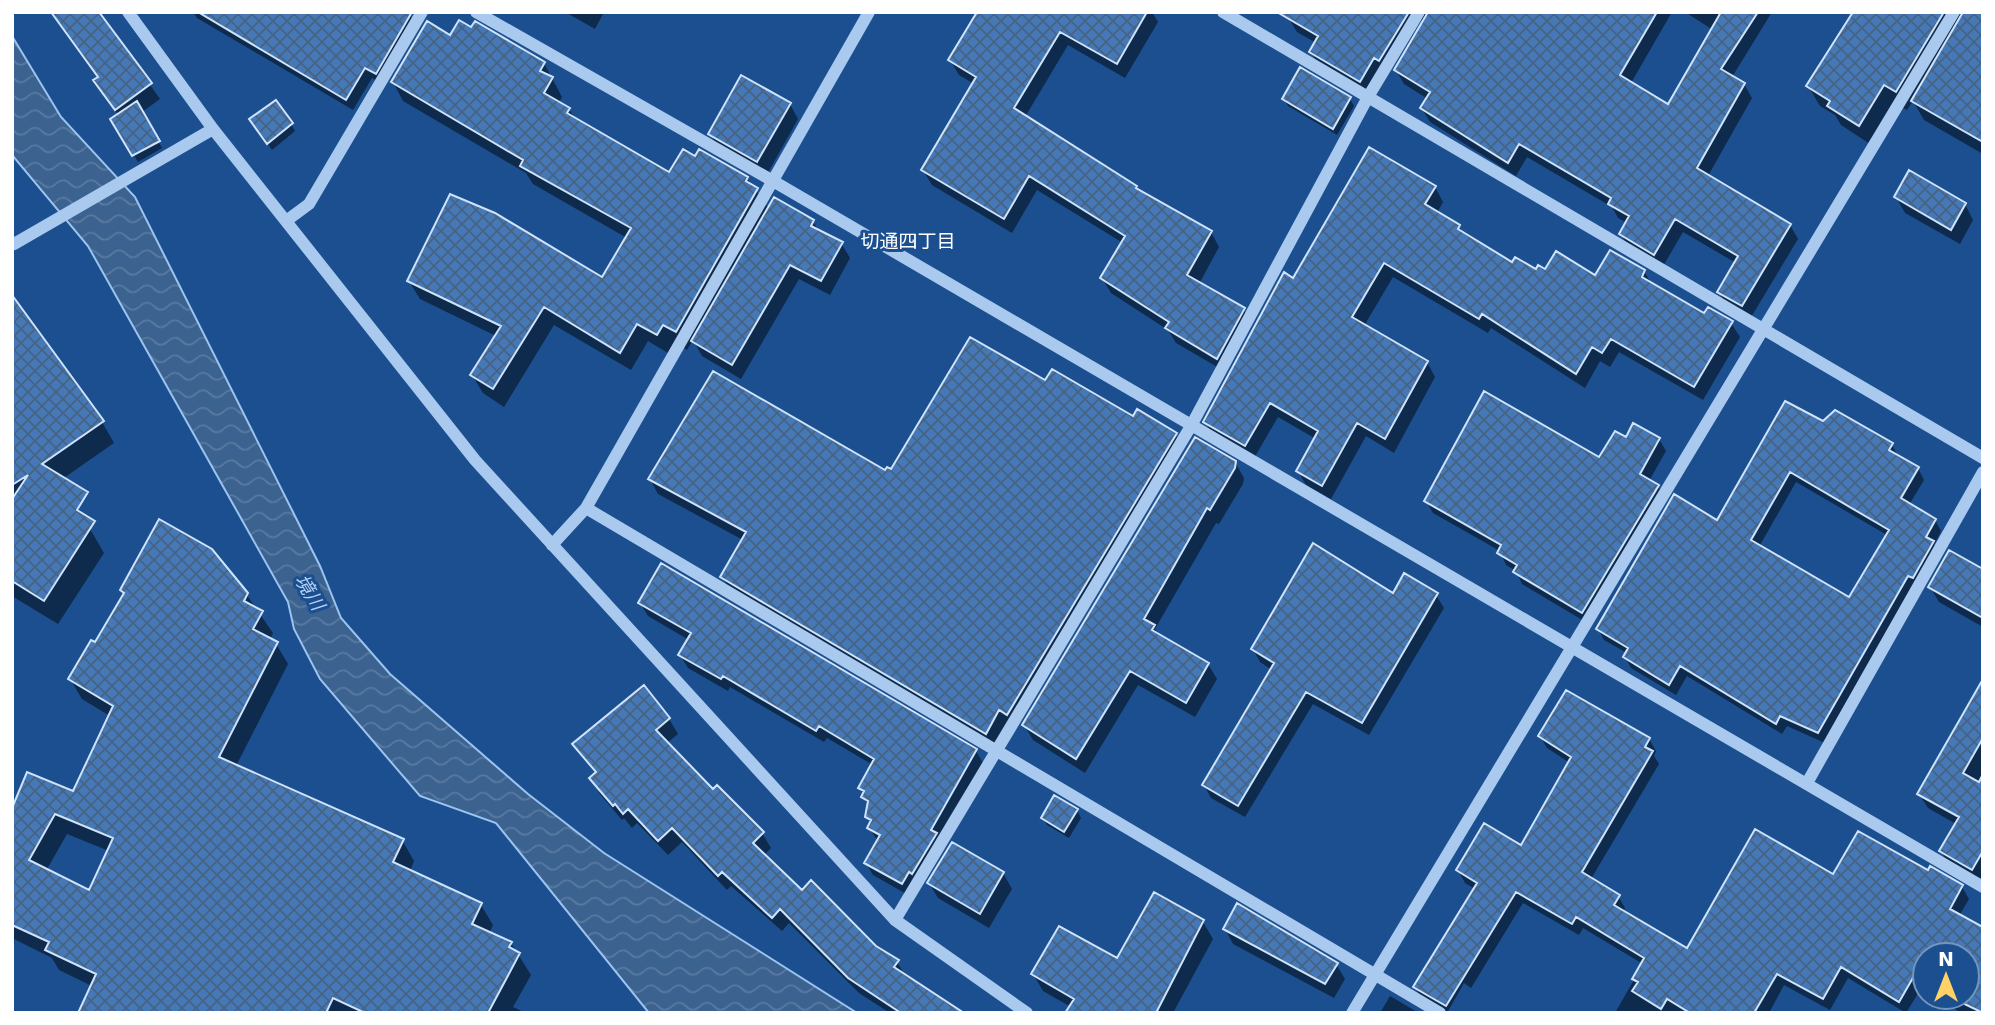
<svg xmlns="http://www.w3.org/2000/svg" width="1995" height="1025" font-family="'DejaVu Sans','Noto Sans JP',sans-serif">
<defs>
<pattern id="water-waves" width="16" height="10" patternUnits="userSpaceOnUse" patternTransform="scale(1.75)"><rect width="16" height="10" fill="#3c6290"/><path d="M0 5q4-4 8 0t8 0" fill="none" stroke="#597aa1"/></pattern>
<pattern id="building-cross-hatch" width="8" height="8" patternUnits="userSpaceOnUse" patternTransform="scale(1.75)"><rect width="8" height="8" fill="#4478b7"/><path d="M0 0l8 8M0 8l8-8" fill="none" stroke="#486282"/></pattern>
</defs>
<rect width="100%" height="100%" fill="#1b4f8f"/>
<!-- water -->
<path fill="url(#water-waves)" stroke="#9cc4f0" stroke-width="2" d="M12,36L61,117L135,197L320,566L341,618L390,674L528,794L604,853L857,1013H649L496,823L420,796L320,679L294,629L288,602L88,246L12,155Z"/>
<!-- shadow -->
<path fill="#0007" fill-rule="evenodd" d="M51,12H99L160,99L142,112L162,148L138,162L112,119L118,115L95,81L99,78Z
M193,12H408L417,25L382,84L372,78L353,110L197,18Z
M565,12H604L595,29Z
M979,12H1152L1158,22L1125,78L1068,45L1025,117L1139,192L1211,232L1219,247L1199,284L1243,309L1252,324L1226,372L1176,343L1168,330L1111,293L1102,278L1123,243L1037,190L1012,233L932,185L923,170L974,84L959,75L950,60Z
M1291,12H1672L1631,83L1669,107L1713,30L1685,12H1772L1732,77L1744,84L1752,98L1708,176L1790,225L1798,239L1750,319L1727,306L1719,292L1736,263L1683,232L1662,268L1629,248L1621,234L1627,223L1618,218L1612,207L1527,157L1516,176L1430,122L1422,109L1428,99L1404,84L1396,70L1427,19L1420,21L1368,95L1319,66L1311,52L1316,43L1297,32L1289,19Z
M1853,12H1983V154L1924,120L1913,101L1907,110L1895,104L1870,144L1841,125L1835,115L1820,106L1808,86Z
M451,38L544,63L562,97L559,103L569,109L576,120L670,174L747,178L769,209L813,221L819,232L841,243L850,258L830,295L799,279L741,379L702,356L693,340L687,350L674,342L668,353L648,341L631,370L554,325L504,407L483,393L472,375L496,336L420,299L409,281L603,279L627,238L533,184L526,173L403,101L393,82Z
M1284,99H1350L1354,106L1337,135L1288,106Z
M790,104L798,119L766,176L719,149L710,134Z
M291,124L295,131L272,150L256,126Z
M1435,187L1443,202L1437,213L1459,227L1464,235L1512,265L1537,271L1596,277L1644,271L1652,285L1705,316L1731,323L1740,337L1703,400L1619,352L1610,367L1600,361L1585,388L1491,328L1488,333L1393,277L1364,326L1427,362L1435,377L1394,453L1366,436L1331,499L1306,485L1298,471L1316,439L1278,417L1253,460L1214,437L1205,422L1294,280Z
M1896,197L1965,204L1973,220L1960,244L1905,213Z
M1046,383L1175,434L1184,449L995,748L731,592L722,577L743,540L658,494L650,479L892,471Z
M12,419L102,422L114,443L58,482Z
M1823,424L1892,445L1898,456L1918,468L1924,480L1909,505L1935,520L1941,531L1934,545L1939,554L1825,743L1787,726L1782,734L1687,676L1676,695L1631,668L1625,657L1627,653L1604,640L1598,629ZM1796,482L1887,535L1850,600L1759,547Z
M1627,439H1659L1666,451L1649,481L1658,486L1665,498L1589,624L1522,584L1516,571L1506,565L1500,551L1433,513L1426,501L1600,459Z
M1235,462L1244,478L1243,484L1219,524L1216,523L1155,629L1160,636L1208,664L1217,679L1195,717L1138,685L1085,773L1033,740L1024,725Z
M12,469L90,529L104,553L58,624L12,596Z
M1983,571V627L1939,602L1930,587Z
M122,590L246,594L273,633L270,640L276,644L288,664L236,766L402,840L414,861L410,871L481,905L493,925L489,934L511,943L531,975L513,1007L526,1013H82L92,986L59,970L52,958L12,938V813L74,793L110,716L82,699L70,679L96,645L124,595ZM67,834L109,851L90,892L46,871Z
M1393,595H1436L1444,608L1369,735L1313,704L1245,817L1211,798L1204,785L1272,670L1260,662L1253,649Z
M640,603L976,751L983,763L910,896L873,875L866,863L878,841L869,828V807L860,788L873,765L827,738L824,742L730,687L728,691L688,668L680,655L689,640L648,616Z
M1983,683V880L1949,866L1941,851L1956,824L1928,808L1919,794Z
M669,719L678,734L667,743L713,791L762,833L771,848L764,855L802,892L897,962L906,977L961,1013H890L859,993L789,923L782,931L731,886L727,890L682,842L668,855L637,823L632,828L624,818L622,820L600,794L592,779L596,775L575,745Z
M1540,736L1649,739L1656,751L1654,756L1659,764L1591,879L1618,896L1625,908L1623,912L1688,950L1834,877L1929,873L1962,887L1969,899L1959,916L1983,1013H1961L1938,997H1967V955H1925V989L1922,987L1906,1013L1848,978L1830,1010L1784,985L1769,1013H1615L1643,964L1583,928L1579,935L1523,903L1471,988L1464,983L1447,1013L1422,999L1415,987L1475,889L1465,883L1458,870L1521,847L1570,763L1547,748Z
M1077,810L1081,818L1069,838L1047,825L1043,818Z
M953,844L1003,873L1012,889L989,928L938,898L929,883Z
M1155,895L1203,922L1213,939L1173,1013H1067L1071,1007L1043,991L1033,974L1118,961Z
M1225,929L1336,964L1345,979L1334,998L1233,944Z
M1390,996L1419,1013H1380Z"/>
<!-- building -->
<path fill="url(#building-cross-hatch)" stroke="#cfe3fa" stroke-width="2" fill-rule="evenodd" d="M51,12H99L152,83L115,110L93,80L98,77Z
M198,12H412L376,74L365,68L346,100Z
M977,12H1147L1117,64L1060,32L1014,108L1137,186L1136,188L1212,231L1187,275L1245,308L1217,359L1165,328L1169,322L1100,278L1125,236L1029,176L1004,219L921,170L976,77L948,60Z
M1277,12H1409L1379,61L1374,58L1360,82L1309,52L1318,36Z
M1428,12H1657L1620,75L1668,104L1721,12H1758L1721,69L1745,83L1697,168L1791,224L1742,306L1717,292L1738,256L1675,219L1654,255L1619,234L1629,216L1608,204L1611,198L1519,144L1508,163L1420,108L1430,92L1394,70Z
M1853,12H1944L1896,92L1884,85L1859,126L1827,106L1830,101L1806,86Z
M1963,12H1983V142L1911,101Z
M459,20L471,27L475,21L545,62L540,71L553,77L544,93L570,108L567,113L669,172L683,149L695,156L699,149L748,177L746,181L758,188L676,332L663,325L657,335L637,324L620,353L544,307L493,389L470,375L501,326L407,281L450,194L495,213L602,277L631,228L520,166L523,160L391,82L427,21L450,35Z
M1300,67L1351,97L1333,129L1282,99Z
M741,75L791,103L757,162L708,134Z
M276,100L293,123L267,144L249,119Z
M137,101L160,141L132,156L110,119Z
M1369,147L1436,186L1425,204L1460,225L1458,229L1512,262L1515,257L1536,269L1538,265L1545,269L1556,251L1595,275L1610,250L1645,270L1642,277L1704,313L1708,307L1733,321L1694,387L1611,339L1602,353L1592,347L1576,374L1482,314L1479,319L1384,263L1352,317L1428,361L1385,439L1357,423L1322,486L1296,471L1318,431L1270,403L1245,446L1203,422L1284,272L1293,278Z
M1909,170L1966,203L1951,230L1894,197Z
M774,197L814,220L811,226L843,242L821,281L790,265L732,365L691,341Z
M12,295L104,421L42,464L88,492L77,510L95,521L44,601L12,581V499L28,475L12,485Z
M970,337L1045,380L1052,369L1133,416L1137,409L1177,433L1007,715L999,710L986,734L720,577L746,532L648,479L713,371L885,470L887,467L891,469Z
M1484,391L1599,457L1615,431L1626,437L1633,423L1660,438L1640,474L1659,485L1582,613L1513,572L1517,565L1497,553L1501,545L1424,501Z
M1785,401L1823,421L1835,410L1893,443L1889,450L1919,467L1901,498L1936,519L1926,537L1934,541L1913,578L1908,576L1818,733L1780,716L1776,724L1680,666L1669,685L1623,657L1628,648L1596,629L1674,494L1717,520ZM1790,472L1889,530L1849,597L1751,540Z
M1195,437L1236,461L1235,468L1210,510L1207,508L1144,619L1155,625L1152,630L1209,663L1186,703L1130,671L1076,759L1022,725Z
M159,519L212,549L248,593L244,601L263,611L253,629L278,642L219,757L404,839L393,862L482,903L472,924L512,942L509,947L520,953L488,1013H365L333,998L326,1013H78L96,974L45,950L49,942L12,925V808L27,772L73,791L113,706L68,679L91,640L95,642L124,593L120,590ZM55,814L113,838L89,890L29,860Z
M1313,543L1393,593L1404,573L1438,593L1362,723L1306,692L1238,806L1202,785L1274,663L1251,649Z
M1949,550L1983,569V618L1928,587Z
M661,563L977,749L931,830L937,833L912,874L909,872L902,884L864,863L880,835L867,828L871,820L865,817L868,801L861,797L864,791L858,788L874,759L819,726L816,731L723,676L721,679L678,655L691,633L638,603Z
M1983,679V738L1963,773L1979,782L1983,774V851L1972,870L1939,851L1959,817L1917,794Z
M644,685L670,718L656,730L713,789L717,785L764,832L753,843L802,890L811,880L876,946L899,960L894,967L964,1013H901L848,978L780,909L772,918L722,872L718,876L672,828L658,841L628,809L623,814L615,804L613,806L589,778L596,772L572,744Z
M1566,690L1650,738L1645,747L1653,751L1582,872L1620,895L1614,905L1687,948L1755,829L1833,874L1858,831L1928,870L1930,866L1963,885L1950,909L1983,927V1013L1950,997H1967V955H1925V982L1914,976L1899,1002L1841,967L1823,999L1777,974L1754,1013H1690L1667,999L1661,1009L1632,991L1638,982L1632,979L1644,958L1576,917L1572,924L1516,892L1446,1006L1413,987L1477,883L1456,870L1484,823L1521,845L1571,757L1538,736Z
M1054,795L1078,809L1064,832L1041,818Z
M952,842L1004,872L980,914L927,883Z
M1154,892L1204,920L1156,1013H1065L1074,999L1031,974L1059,926L1117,958Z
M1237,903L1338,963L1325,984L1223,929Z"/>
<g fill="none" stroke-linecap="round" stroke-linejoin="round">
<!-- minor -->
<path stroke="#a9c9ee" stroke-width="12" d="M128,12L213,129L475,460L895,920L1027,1013
M476,12L773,181L1983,887
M1223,12L1983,458
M286,221L309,204L422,12
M12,242L14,244L213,129
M586,508L1440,1013
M552,545L586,508L869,12
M1807,783L1983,472
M895,920L1191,426L1368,97L1419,12
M1352,1013L1954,12"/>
</g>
<g text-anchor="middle" stroke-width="6" stroke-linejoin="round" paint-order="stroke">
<!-- neighbourhood labels -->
<g font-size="19" fill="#fff" stroke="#1b4f8f">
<text x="908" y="248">切通四丁目</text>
</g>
<!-- water labels -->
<g font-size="19" font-style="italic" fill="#b5d3f5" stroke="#1b4f8f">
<text transform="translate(310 592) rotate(58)" y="7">境川</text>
</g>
</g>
<!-- border -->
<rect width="1995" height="1025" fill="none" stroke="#ffffff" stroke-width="28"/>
<!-- north arrow -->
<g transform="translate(1946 976)"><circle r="33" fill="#1b4f8f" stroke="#7695bc" stroke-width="2"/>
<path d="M0-5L12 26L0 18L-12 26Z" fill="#ffd166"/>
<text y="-10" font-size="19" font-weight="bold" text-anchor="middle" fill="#ffffff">N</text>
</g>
</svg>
